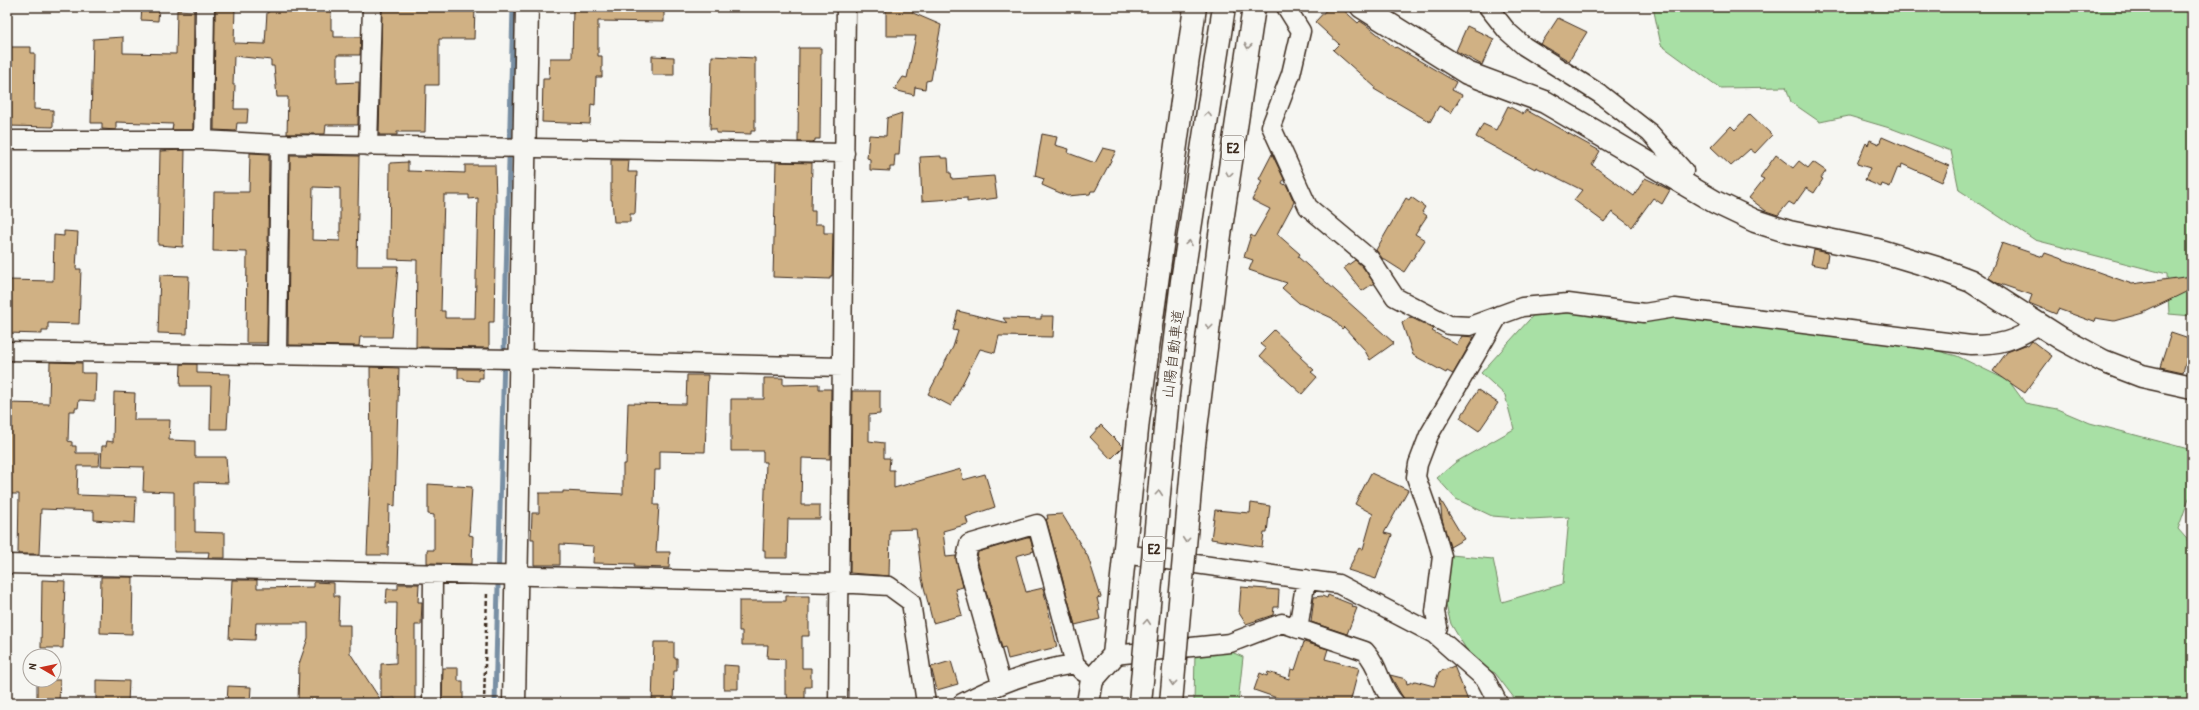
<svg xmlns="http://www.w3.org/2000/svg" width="2199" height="710" font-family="'Patrick Hand','Klee One',sans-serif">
<rect width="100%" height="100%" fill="#f6f6f2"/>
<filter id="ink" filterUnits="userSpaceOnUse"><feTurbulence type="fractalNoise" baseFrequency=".025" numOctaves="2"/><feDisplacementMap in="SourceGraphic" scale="8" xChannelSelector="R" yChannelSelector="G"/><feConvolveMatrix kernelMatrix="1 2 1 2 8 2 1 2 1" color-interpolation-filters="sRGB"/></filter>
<g filter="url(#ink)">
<!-- green -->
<path fill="#a8e0a5" stroke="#728562" d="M1653,7H2192V316L2169,314L2167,274L2035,240L1959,190L1951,151L1893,129L1849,116L1820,122L1791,102L1786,87L1720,88L1661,45Z
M1538,310L1561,313H1596L1640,322L1673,316L1907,343L1957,356L2009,381L2025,403L2057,409L2090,423L2192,450V497L2189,498L2178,529L2192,545V703H1518L1495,673L1475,664L1451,624L1442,591L1451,555L1493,559L1502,602L1563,584L1569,517L1530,519L1492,516L1456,499L1437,478L1456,462L1514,429L1505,395L1481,373Z
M1218,646L1243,657L1238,703H1194L1195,652Z"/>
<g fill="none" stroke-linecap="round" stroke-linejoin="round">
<!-- stream -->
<path stroke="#788fa4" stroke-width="5" d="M495,703L513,7"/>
</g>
<!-- building -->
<path fill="#d0b184" stroke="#3b2a1e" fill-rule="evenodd" d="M142,7H159L158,21L141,20Z
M215,7H235L234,43L265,44L267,12H269V8H286V11L312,12V7H331V30H334V37H361L360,55H337V83L359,82L358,125H326L325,134H287L288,97H277L274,66H271V60L234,56L233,85H235L234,109H248L247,123H237L236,131L214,130Z
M382,7H475L474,39H439V85H426L425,132H397V135H379Z
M573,7H664V22L598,21V56H602V77H596L595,105L591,104L590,124L542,122L543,79H549L550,58H572Z
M886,7H913V13L941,25L931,80L926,81L925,89L915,87L914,95L894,90L903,77L907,78L916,36H886Z
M1329,7H1340L1358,23L1360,21L1366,25L1395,48L1396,47L1456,82L1452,90L1462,95L1451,113L1439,106L1430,122L1374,89L1375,87L1333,50L1339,44L1315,22Z
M177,10L194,11L193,130H172L173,124L116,122V130L102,129V123H91L93,39L123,37V53L176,54Z
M1558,18L1587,32L1569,61L1541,44Z
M1467,26L1494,39L1482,65L1456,51Z
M7,47H31V53H35L34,109L53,110V127L7,126Z
M799,48H821L820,139H815V141L812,142H798Z
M652,56L674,57V75H652Z
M712,56L755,58V131H751V134L716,133V129H710Z
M1508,106L1523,114L1526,110L1600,151L1592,165L1634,196L1645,178L1670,190L1662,204L1653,198L1632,227L1612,212L1604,222L1574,200L1582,190L1536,167L1535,169L1476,137L1483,124L1496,130Z
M902,113L899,155H895L894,167H890V171L870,170V159L867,158L869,135L886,136L887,118Z
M1750,114L1772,135L1755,153L1750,149L1731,166L1711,147L1731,126L1735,130Z
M1042,134L1057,137L1055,145L1069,149L1068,153L1095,163L1103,148L1116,151L1095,191H1091L1090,194L1067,196L1042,185L1044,179L1035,176Z
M1882,137L1949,166L1942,182L1902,164L1901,168L1898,167L1890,187L1882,184L1881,187L1865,180L1870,168L1857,164L1866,143L1868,145L1870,140L1879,144Z
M185,150L183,247L158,245L160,151Z
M250,153L269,154L267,343H246L247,252L213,251L214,192H249Z
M1272,154L1284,179L1282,183L1287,186L1294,202L1277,234L1300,254L1298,257L1394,343L1370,360L1364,349L1344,327L1342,329L1332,318L1299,303L1282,288L1287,283L1249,270L1253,260L1244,257L1251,235L1254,237L1270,209L1252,200L1262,181L1259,179Z
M290,155L359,156L357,266H398L392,337H360L359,346L288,345ZM313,187L340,188V241L312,240Z
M1776,155L1793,168L1799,161L1808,168L1813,162L1826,171L1821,178L1823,179L1814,193L1806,188L1794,205L1789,202L1778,215L1766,211L1749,198L1764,179L1760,177Z
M941,156V158H948L949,173H951L952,179L994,176L997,198L967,202V198L922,201L920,157Z
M611,160H629L628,172H637L635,214H630V222H614L612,200H611Z
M408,162V171L465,173V165H495L496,201L494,322H489V348L416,347L417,260L389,259L390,163ZM444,195H469V199L478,198L475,318H445V311H441Z
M776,162L812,163L811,211H815V224H824V233H833L832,276H830V279L773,277Z
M1411,197L1425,207L1422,212L1427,216L1415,234L1425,240L1404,272L1382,258L1376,250L1406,198L1409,200Z
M64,231L78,232L76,269H81L79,324L48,323V331H42V334L7,333V280L53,281L54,235L64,236Z
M2002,243L2043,257L2045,253L2132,284L2192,276V289L2143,313L2114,321L2095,318L2094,322L2058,309L2056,314L2029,303L2032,295L1997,283L1989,278Z
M1814,250L1828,253L1826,267L1811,264Z
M1355,260L1362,266L1374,283L1362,291L1344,268Z
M160,275L189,276L187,334L158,333Z
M958,311L1007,323L1003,318L1041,319V316H1054L1053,337L999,336L995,353L980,349L951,406L928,394L953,347L958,331L953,330Z
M1410,317L1434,329L1432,331L1457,345L1462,336L1474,337L1453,374L1447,371L1446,373L1413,355L1402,323Z
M1274,330L1302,356L1300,357L1314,370L1311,372L1317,377L1302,394L1260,356L1266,349L1260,344Z
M2171,333L2192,340L2183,372L2160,367Z
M2032,341L2052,356L2025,393L1993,371L2007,352L2025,345L2028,346Z
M50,362L82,363V373H96L95,401L79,400L78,408H75V411H69L68,441L72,442V446H76V453H100L99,466H78L77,495L136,497L135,523L94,520V511L41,509L39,554H18L19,494H7V403L49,404Z
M181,364H197V373L230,374L227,429H210L211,386H180Z
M370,367L399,368L395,506L389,505L388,555H367L371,459Z
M458,369H483V378H479V381L464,380V378H458Z
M687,375H708L705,452L660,451V470H655L654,505H659L656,552H670L669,568L634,567L635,564L593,563L594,546L560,544V565H534V539H531L532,513H539V493H563V491L623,494V464H626L628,403L686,404Z
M764,378H783V385L819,384V389H831L830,459L802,458L801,505H820V519H788L787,558H765V550H763L766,462H763V451H731V399H764Z
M1478,390L1498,403L1479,431L1460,418Z
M852,391H880V414L869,415V441L884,443V458H890L889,470H894V488L961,469L963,480L985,474L995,507L966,517L968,524L943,531L946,557L956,556L963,587L955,589L962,615L933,623L922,579L916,529L890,530L889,576L850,573Z
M114,392L135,393L134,420H170L169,440L195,441V457H226L228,483L195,482V532L225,533V558H208L209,552H174V492L143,491L144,467L101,466L102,446H106L107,441L113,442Z
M1101,425L1123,447L1111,459L1090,437Z
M1371,473L1408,490L1384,533L1392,535L1376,579L1348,570L1359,548L1363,549L1373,514L1355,504Z
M428,484L472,487L469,535L473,536L472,564L427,563V550H434V515L428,514Z
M1440,499L1464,539L1450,547L1442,519Z
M1251,503L1270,506L1267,533H1264L1262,547L1211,539L1215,510L1250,513Z
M1062,514L1088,557L1101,597L1097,598L1100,610L1098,611L1100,619L1075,625L1046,519H1048L1047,515Z
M1027,538H1030L1034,551L1016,556L1026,592L1043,588L1057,647L1008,659L1005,647L1002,648L977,559L978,552Z
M101,577H133L132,634L100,633Z
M42,580L65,581L63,648H41Z
M232,580H257V588L314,587V582L334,583V596H339L338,625H350V653L380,699H355V703H298L299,664L308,638V623H256L255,640L229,639Z
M398,584H419L418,602H422L421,625H415V702L412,703H395V698L381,699V664L396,663V658L397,603H386L387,589H398Z
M1241,587L1279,590L1278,607H1274L1273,615L1246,624L1239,613Z
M1328,595L1353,605L1352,607L1357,608L1347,634L1311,622L1314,597L1322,596L1327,598Z
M786,596H809V636H802V668H811V687H805V702H788L787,694H785V659L767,658L768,645H742V631H739V601H786Z
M654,642H674V658H677V671H674L673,703H652Z
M1304,642L1328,649L1325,659L1359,668L1350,703H1279L1280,699L1254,690L1260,673L1267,676L1268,672L1289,679L1291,669L1295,670Z
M951,661L958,684L937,690L931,667Z
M724,665L738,666V689H724Z
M1454,666L1469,703H1406L1390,675L1406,679L1407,684L1415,681L1434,686L1439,672Z
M443,668H458V681H463V703H442Z
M37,680H60L59,703H37Z
M96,680L129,681L128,703H96Z
M228,686L251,687L250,703H227Z"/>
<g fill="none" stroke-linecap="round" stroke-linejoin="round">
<!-- street casing -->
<g stroke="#3b2a1e" stroke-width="21">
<path id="street" d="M1286,7L1301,31L1291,74L1271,126L1308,207L1370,259L1395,297L1449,325L1470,326L1522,307L1568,303L1644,313L1675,308L1971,345C1999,345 2015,341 2038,325
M1488,7L1507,31L1524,46L1600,94L1650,133L1684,171L1681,183
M7,140H203L280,144L845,153
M203,140L205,7
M368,146L372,7
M7,351L519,359L842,367
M277,355L280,144
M1124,554L1338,584L1434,634L1486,680L1498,703
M7,564L838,583L889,586L911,602L926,703
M1298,629L1306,579
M1434,634L1438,627L1435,612L1442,556L1434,528L1416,477L1418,464L1429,435L1499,315
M1114,655L1230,643L1282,623L1365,651C1381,668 1379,687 1395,703
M1001,683L966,559L969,544L1037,524L1075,664
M432,703L433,574
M838,703L846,7
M962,703C999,684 1033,670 1075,664L1083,672"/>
</g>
<!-- secondary casing -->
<g stroke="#3b2a1e" stroke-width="25">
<path id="secondary" d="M1362,7L1467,73L1545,102L1715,202L1755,221L1789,232L1877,250L1937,268L1971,281L2062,339L2103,361L2142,376L2192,387
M514,703L527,7
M1088,703L1092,680L1114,655L1138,420L1195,7"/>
</g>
<!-- highway casing -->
<g stroke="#3b2a1e" stroke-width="25">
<path id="highway" d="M1168,395L1182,281L1224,7
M1194,445L1220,235L1254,7"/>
</g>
<!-- path -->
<path stroke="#3b2a1e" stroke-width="2.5" stroke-dasharray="4 3" stroke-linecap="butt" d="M484,703L487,592"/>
<!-- street -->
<use href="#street" stroke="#f6f6f2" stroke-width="18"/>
<!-- secondary -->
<use href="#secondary" stroke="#f6f6f2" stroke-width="22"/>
<!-- highway -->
<use href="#highway" stroke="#f6f6f2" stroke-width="22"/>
<!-- highway-bridge casing -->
<g stroke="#3b2a1e" stroke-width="25" stroke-linecap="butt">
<path id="highway-bridge" d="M1140,703L1168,395
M1171,703L1194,445"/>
</g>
<!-- highway-bridge -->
<use href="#highway-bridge" stroke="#f6f6f2" stroke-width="22"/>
</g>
<!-- one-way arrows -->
<defs><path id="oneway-chevron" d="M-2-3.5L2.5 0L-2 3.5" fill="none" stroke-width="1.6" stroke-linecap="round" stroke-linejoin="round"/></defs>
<g stroke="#989088">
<use href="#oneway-chevron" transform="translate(1248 46) rotate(99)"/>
<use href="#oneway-chevron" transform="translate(1208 114) rotate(-81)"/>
<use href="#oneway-chevron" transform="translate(1229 174) rotate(99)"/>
<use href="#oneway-chevron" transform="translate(1189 243) rotate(-80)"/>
<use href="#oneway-chevron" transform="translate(1209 327) rotate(97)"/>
<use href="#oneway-chevron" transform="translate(1159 493) rotate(-85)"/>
<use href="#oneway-chevron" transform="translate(1186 540) rotate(95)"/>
<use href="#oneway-chevron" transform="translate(1147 622) rotate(-85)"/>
<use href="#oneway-chevron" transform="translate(1173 683) rotate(95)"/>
</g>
</g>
<g text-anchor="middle" stroke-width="3" stroke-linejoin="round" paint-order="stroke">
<!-- shield labels -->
<g fill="#f6f6f2" stroke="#73675e" stroke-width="1">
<rect x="1222" y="136" width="22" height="24" rx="3"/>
<rect x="1143" y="537" width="22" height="24" rx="3"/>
</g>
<g font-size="14" font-weight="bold" fill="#3b2a1e">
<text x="1233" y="153">E2</text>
<text x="1154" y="554">E2</text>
</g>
<!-- street labels -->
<g font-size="15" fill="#3b2a1e" stroke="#f6f6f2">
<text transform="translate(1173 354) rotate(-83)" y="5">山陽自動車道</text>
</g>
</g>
<!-- margin -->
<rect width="2199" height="710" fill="none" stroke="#f6f6f2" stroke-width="24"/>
<rect x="12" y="12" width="2175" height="686" fill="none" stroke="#3b2a1e" stroke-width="1.5" filter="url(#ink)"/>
<!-- north arrow -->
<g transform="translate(42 668) rotate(279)"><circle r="19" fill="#f6f6f2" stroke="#aba49d"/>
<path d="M0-3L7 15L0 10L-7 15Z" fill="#c8321e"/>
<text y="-6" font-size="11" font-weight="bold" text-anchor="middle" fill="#3b2a1e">N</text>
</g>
</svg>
